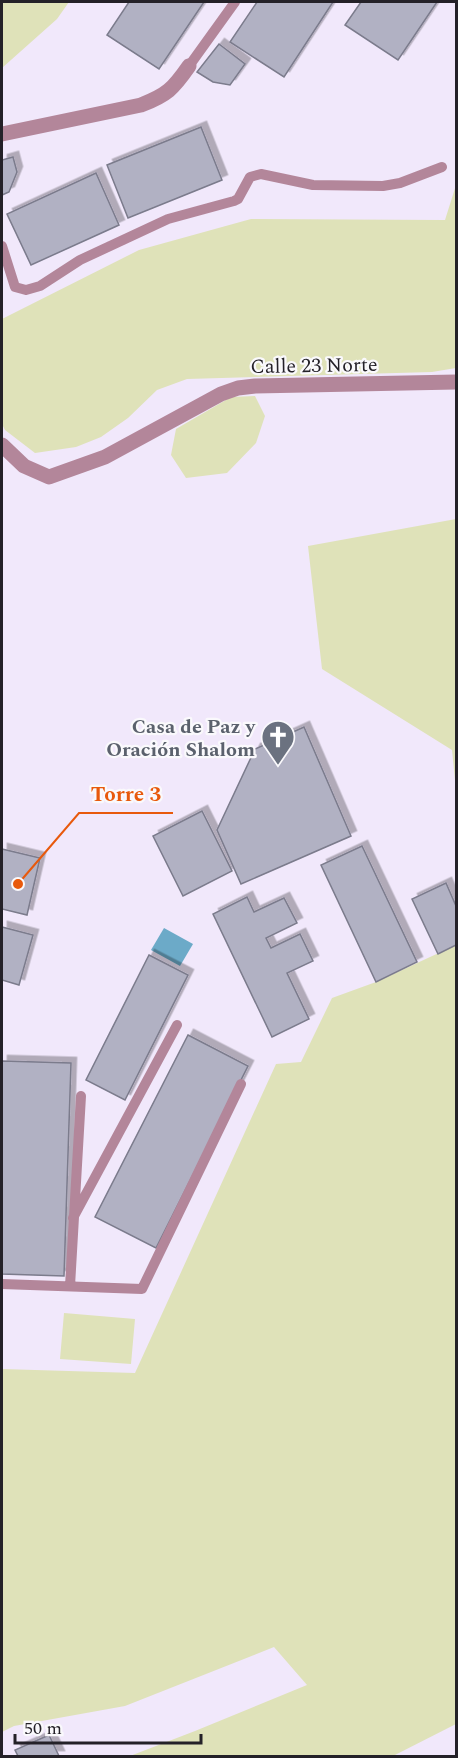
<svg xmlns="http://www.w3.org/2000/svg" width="458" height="1758" font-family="Spectral,serif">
<defs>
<filter id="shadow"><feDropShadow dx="5.5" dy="-5.5" stdDeviation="0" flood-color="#0004"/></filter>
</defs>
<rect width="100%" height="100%" fill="#f1e8fb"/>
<!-- green -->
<path fill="#dfe2b9" d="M2,2H69L57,19L2,68Z
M456,185V368L432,372L187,379L157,390L128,418L101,437L76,447L35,453L5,430L2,424V319L139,250L251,219L445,220Z
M255,396L265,416L256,443L227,473L186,478L171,455L176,429L231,397Z
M456,519V790L452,750L322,669L308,546Z
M456,945V1724L393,1756H130L195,1731L307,1685L274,1647L125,1706L14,1726L2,1732V1369L135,1373L276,1064L301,1062L332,998L376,982Z
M64,1313L135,1319L131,1364L60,1359Z"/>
<!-- water -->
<path fill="#6caac8" d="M164,928L193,944L180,966L151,950Z"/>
<!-- building -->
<path fill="#b1b1c3" stroke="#7b7b8c" stroke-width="1.5" filter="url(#shadow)" d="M129,2H204L159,69L107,35Z
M257,2H333L284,77L230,42Z
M361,2H437L398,60L345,25Z
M219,44L245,64L230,85L213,82L197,72Z
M201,127L222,180L128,218L107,165Z
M13,157L17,172L9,192L2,195V160Z
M96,173L119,225L31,265L7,214Z
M304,727L351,836L241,884L217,830L255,749Z
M202,811L232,871L183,896L153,836Z
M362,846L417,962L376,982L321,865Z
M2,849L40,858L27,915L2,909Z
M446,883L456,906V945L438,954L412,899Z
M247,897L254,912L284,898L297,923L266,938L271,948L300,934L313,961L287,973L309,1019L272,1037L213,914Z
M2,927L33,935L19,985L2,980Z
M149,955L188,975L125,1100L86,1080Z
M188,1035L248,1066L156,1248L95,1217Z
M2,1061L71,1063L64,1276L2,1274Z
M49,1735L59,1756H18L15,1750Z"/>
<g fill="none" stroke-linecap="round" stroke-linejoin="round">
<!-- service -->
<path stroke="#b3869a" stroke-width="10" d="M189,66L235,2
M2,246L15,287L26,290L40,286L80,260L168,219L234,201L238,199L250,177L261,174L313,185L383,186L400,183L442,167
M73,1218L177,1025
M2,1284L142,1289L241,1084
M70,1286L81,1096"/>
<!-- minor -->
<path stroke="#b3869a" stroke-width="15" d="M2,134L141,105C167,95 173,89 189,66
M2,445L24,466L49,477L105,457L221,394L238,388L255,386L456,382"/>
</g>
<!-- icons -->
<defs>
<g id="church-pin" transform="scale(1.725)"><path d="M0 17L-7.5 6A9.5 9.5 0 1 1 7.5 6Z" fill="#6b7280" stroke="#faf9fc"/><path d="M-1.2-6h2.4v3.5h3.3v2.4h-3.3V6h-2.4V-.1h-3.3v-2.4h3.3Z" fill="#fff"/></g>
</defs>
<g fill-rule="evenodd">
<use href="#church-pin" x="278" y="737"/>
</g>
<g text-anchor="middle" stroke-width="4.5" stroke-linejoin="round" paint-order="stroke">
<!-- street labels -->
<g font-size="20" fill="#242128" stroke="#faf9fc">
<text transform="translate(314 365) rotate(-1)" y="7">Calle 23 Norte</text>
</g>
<!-- worship labels -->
<g font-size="20" font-weight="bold" fill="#5b616d" stroke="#faf9fc" text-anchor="end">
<text x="255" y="733">Casa de Paz y<tspan x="255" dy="23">Oración Shalom</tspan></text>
</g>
</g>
<!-- callouts -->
<path fill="none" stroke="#e8590c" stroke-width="2" d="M18 884L79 813H173"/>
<circle fill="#e8590c" stroke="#faf9fc" stroke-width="2" cx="18" cy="884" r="6"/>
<g font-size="21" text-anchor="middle" font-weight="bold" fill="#e8590c" stroke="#faf9fc" stroke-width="4.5" stroke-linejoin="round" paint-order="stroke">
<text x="126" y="801">Torre 3</text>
</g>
<!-- border -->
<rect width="458" height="1758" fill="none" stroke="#242128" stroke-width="6"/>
<!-- scale -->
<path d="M15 1734v9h186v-9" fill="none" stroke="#242128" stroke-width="3"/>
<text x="24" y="1734" font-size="18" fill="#242128" stroke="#faf9fc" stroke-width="4.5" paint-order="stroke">50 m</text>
</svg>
